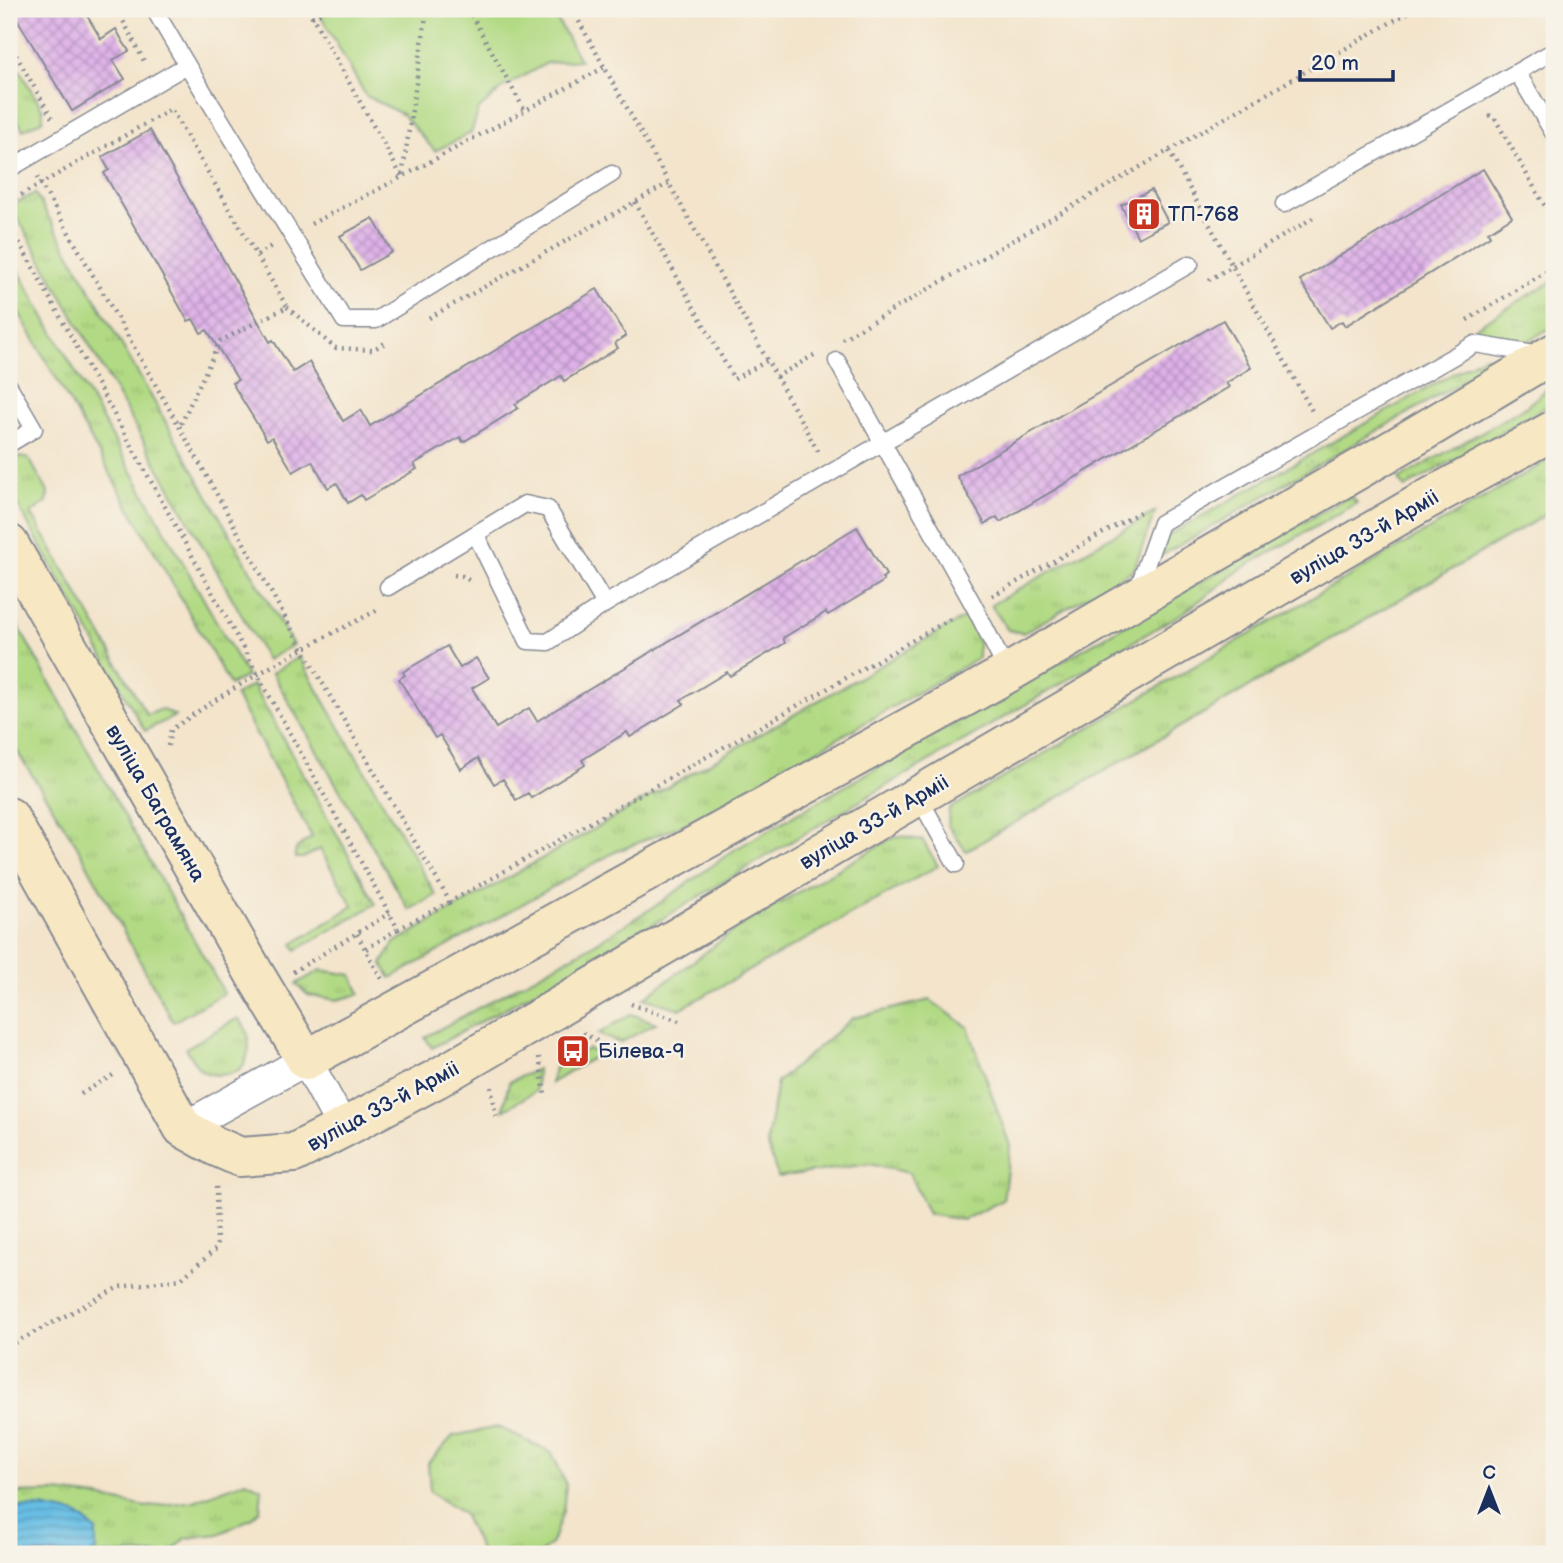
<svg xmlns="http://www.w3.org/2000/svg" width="1563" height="1563" font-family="'Balsamiq Sans',sans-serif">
<defs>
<pattern id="grass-tufts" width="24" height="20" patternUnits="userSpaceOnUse" patternTransform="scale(1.75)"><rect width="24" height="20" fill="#b2da84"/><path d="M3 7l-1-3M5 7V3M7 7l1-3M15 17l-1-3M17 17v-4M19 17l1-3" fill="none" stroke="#98bb74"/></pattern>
<pattern id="water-rules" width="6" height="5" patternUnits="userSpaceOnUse" patternTransform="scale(1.75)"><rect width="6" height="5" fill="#67bee4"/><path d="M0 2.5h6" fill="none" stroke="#549bbc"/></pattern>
<pattern id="building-cross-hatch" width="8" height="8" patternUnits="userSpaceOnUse" patternTransform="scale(1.75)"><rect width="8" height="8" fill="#deb0e8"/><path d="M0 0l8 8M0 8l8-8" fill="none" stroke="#b390bf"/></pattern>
</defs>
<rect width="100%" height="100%" fill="#f7f3e8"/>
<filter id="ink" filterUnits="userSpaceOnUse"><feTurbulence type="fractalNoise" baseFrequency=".0143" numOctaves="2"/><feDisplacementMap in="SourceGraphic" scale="14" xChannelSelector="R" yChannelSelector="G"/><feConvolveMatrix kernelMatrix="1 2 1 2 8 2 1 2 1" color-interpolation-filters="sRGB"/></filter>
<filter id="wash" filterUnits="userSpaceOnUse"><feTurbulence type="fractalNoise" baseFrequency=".00686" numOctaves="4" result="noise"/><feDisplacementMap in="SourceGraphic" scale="28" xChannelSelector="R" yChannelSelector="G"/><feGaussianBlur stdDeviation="1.57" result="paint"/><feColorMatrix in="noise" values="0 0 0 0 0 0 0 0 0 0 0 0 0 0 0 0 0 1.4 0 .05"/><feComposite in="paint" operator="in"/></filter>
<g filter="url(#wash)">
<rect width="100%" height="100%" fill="#f3e4cb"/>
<!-- grass -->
<path fill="url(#grass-tufts)" stroke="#668471" stroke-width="2" d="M9,52L43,110V120L23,130L9,105Z
M35,193L293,645L267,660L11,206Z
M9,254L247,676L230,685L9,295Z
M1554,280V326L1521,345L1471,330Z
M1484,356L1503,358L1159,557L1167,536Z
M1554,383V402L1405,488L1399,479L1527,406Z
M20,457L29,459L48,492L47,502L31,513L147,715L162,709L175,716L145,731L9,490V460Z
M1554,457V510L966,851L948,826L949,809Z
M1351,495L1357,503L1241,569L1186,611L802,835L592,961L432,1048L425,1037L584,950L657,905L734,850Z
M1155,512L1134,569L1023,633L1008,630L991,605Z
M9,610L224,993L173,1022L76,844L9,739Z
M965,617L978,637V658L695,820L615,852L391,978L382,964L394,943Z
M299,657L436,895L409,910L272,673Z
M253,685L376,904L296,950L293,944L353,906L320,849L303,858H296C291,847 305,843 312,837L235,695Z
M902,836L923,841L938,866L680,1009L644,998L743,924L891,839Z
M321,970L352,975L360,994L337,1000L308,995L296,984Z
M930,1000L968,1027L1010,1146L1003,1200L963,1220L928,1214L909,1173L869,1164L778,1177L767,1143L777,1082L853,1018Z
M631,1014L656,1023L620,1043L598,1034Z
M238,1018C241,1022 246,1027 247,1032C251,1042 248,1062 240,1069C229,1077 207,1077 198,1067C194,1062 190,1054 186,1048Z
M588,1049L599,1054L551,1083L555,1068Z
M537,1069L536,1091L503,1110L509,1082Z
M498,1427L552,1453L566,1485L563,1511L552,1543L540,1554H482L463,1514L430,1492L428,1463L453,1436Z
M246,1481L262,1489L260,1510L250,1519L219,1534L186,1538L169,1554H91L96,1550L41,1507H14L9,1513V1493L56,1492L98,1497L146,1507L194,1501Z"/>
<!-- park -->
<path fill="#b2da84" stroke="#668471" stroke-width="2" d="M317,9H551L580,60L547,63L504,87L479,109L471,133L435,151L402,114L366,96Z"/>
<!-- water -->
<path fill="url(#water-rules)" stroke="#4176a1" stroke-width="2" d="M14,1507H41L77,1514L96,1530V1550L91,1554H9V1513Z"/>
<g id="blocks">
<!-- building -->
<path fill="url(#building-cross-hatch)" d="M11,9H83L101,39L116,29L122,40L129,51L113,60L125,79L72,111Z
M150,130L270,342L273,340L293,372L309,362L343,421L361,410L370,426L597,289L626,336L615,343L618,348L564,381L561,376L515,404L518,408L463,442L460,437L414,464L417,469L364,500L361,495L348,503L337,483L328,488L312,461L293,472L272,437L267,440L232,383L238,380L207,330L201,333L193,319L188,321L104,173L109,170L102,157Z
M1483,169L1512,217L1488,232L1490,236L1345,326L1342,321L1330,328L1300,280Z
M1151,190L1168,222L1138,238L1121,205Z
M373,218L392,252L360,270L340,236Z
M1223,320L1251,368L1226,383L1229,387L1000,522L997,517L985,524L957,476Z
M857,527L886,575L882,578L884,581L828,615L826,612L783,638L785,643L730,676L727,672L681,700L684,704L630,737L627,732L582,760L585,765L531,798L528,793L516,800L503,779L494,784L478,758L461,769L440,735L435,738L399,679L405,675L403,672L447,646L460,668L476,658L489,678L472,688L496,728L529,708L537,721Z"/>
</g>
</g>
<g filter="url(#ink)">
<use href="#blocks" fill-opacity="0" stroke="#878a94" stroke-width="2"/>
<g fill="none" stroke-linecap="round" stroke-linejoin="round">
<!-- lane casing -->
<g stroke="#878a94" stroke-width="19">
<path id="lane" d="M154,9L187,65L344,320H376L612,174
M1517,72L1554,134
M9,169L187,65
M1284,204L1554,51
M837,361L974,606L1008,673
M9,386L34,429L9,444
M476,535L528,641L548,642L605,604L1190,264
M388,587L525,504L548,509L605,604
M1137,591L1161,523L1475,344L1540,355
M918,796L956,864"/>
</g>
<!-- street casing -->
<g stroke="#878a94" stroke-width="33">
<path id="street" d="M183,1128L306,1060L343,1128"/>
</g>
<!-- secondary casing -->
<g stroke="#878a94" stroke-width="42">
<path id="secondary" d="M9,544L254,973L306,1060L1008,673L1397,447L1554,353
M9,817L183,1128L215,1146L240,1157L294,1153L343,1128L436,1079L918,796L1424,501L1554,430"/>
</g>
<!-- path -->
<path stroke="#878a94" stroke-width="4.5" stroke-dasharray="2 5" stroke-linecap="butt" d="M117,9L145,63
M308,9L402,177L605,67
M468,9L525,111
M572,9L820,455
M312,17L328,9
M9,43L52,118
M1489,115L1494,117L1554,222
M9,128L15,139
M1169,151L1312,411
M37,177L179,426L302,648L450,902L954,617
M9,202L171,109L287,307L220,341L180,426
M635,202L734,379L767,361
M9,224L398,929L450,902
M311,224L402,177L427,9
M257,255L273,245
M1209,280L1313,218
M287,307L335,348L372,350L385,343
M429,318L669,183
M1467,320L1554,267
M842,339L1414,9
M776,377L816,354
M454,575L462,576L472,582
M992,596L1140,512
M168,746L171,730C237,683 308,645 380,609
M357,934L382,980
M366,949L398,929
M293,972L390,913
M631,1004L679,1021
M583,1033L618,1053
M539,1057L545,1095
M491,1087L497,1121
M81,1094L113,1075
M9,1346L119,1287L181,1279L217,1248L216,1183"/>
<!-- lane -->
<use href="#lane" stroke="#fff" stroke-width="16"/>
<!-- street -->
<use href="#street" stroke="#fff" stroke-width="30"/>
<!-- secondary -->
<use href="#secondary" stroke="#f7e8c3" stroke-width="38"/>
</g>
</g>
<!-- icons -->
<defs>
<g id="building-square" transform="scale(1.75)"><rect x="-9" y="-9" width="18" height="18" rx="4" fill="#c8321e" stroke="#f7f3e8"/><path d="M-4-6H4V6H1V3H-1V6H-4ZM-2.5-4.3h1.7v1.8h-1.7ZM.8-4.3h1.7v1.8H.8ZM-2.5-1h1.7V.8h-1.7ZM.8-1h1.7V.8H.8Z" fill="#fff"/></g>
<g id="bus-square" transform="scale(1.75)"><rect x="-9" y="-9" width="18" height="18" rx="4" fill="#c8321e" stroke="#f7f3e8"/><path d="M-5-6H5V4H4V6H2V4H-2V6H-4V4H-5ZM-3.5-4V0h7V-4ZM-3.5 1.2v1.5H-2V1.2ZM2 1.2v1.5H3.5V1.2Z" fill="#fff"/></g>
</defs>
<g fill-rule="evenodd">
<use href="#building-square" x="1144" y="214"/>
<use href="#bus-square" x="573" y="1051"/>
</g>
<g text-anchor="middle" stroke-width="5" stroke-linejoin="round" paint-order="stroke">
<!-- poi labels -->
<g font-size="21" fill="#1b2f5e" stroke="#f7f3e8" text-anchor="start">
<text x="1168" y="221">ТП-768</text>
<text x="598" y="1058">Білева-9</text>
</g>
<!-- street labels -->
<g font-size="21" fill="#1b2f5e" stroke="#f7f3e8">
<text transform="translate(1364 537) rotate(-30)" y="7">вуліца 33-й Арміі</text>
<text transform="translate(156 803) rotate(60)" y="7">вуліца Баграмяна</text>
<text transform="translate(874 822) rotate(-30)" y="7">вуліца 33-й Арміі</text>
<text transform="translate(383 1106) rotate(-28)" y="7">вуліца 33-й Арміі</text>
</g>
</g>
<!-- margin -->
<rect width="1563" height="1563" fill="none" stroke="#f7f3e8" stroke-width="35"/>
<!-- north arrow -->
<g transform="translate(1489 1489)" stroke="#f7f3e8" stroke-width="5" paint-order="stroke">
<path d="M0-5L12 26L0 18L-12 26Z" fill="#1b2f5e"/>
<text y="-10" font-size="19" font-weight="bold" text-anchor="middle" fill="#1b2f5e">С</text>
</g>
<!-- scale -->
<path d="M1300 70v10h93v-10" fill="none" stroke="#1b2f5e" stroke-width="3.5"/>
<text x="1311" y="70" font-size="21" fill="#1b2f5e" stroke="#f7f3e8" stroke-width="5" paint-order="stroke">20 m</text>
</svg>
